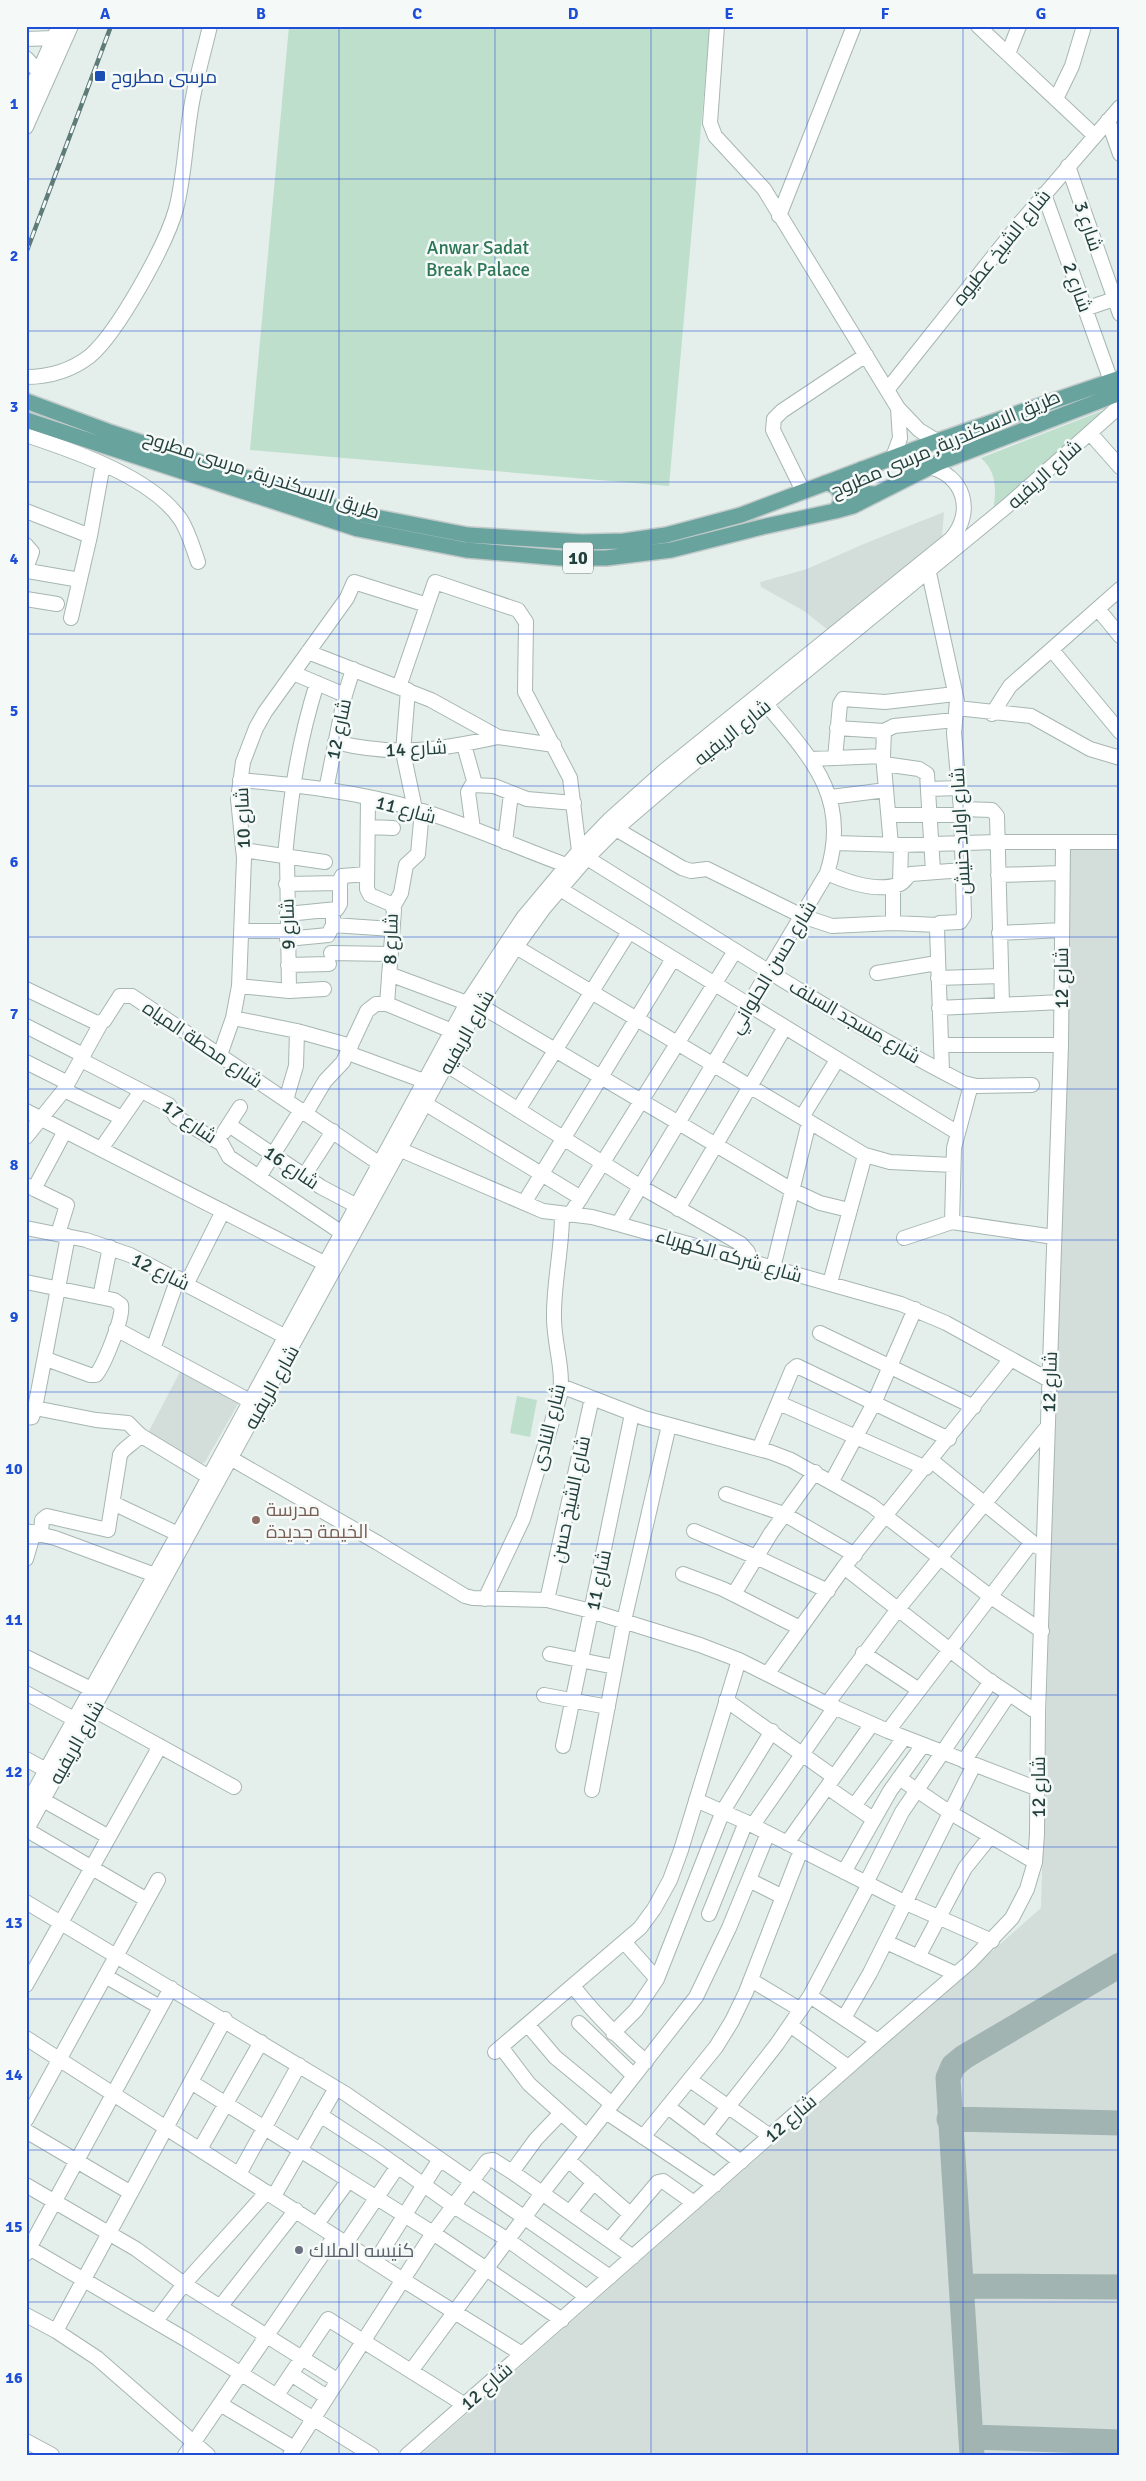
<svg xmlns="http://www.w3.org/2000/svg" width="1146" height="2481" font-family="Signika,Cairo,sans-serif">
<rect width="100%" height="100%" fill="#e4eeeb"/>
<!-- built -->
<path fill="#d3deda" d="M944,512L942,537L828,630L804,611L761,587L760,582L807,569L866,543Z
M1070,848H1120V2455H420L1041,1908Z
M183,1366L242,1397L205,1462L201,1464L182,1456L183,1452L148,1433Z"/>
<!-- green -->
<path fill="#bedfcc" d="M289,26H710L669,486L250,450Z
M1112,407L993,512C996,491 998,473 981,458Z
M517,1396L537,1400L530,1437L510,1433Z"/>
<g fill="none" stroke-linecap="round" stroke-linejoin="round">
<!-- taxiway -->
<path stroke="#a1b4b2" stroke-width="25" d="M949,2119L1120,2123
M963,2286L1120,2287
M971,2437L1120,2442
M972,2455L948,2078L953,2066L964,2057L1120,1965"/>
<!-- minor casing -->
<g stroke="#a6b6b3" stroke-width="16">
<path id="minor" d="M717,26L710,123L715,136L764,189L898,408L919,430L937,441
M978,26L1094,135
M26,39L54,38
M1008,54L1019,26
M26,58L39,72
M1056,99L1072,66L1084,26
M26,100L59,26
M1108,120L1120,154
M26,127L71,26
M1068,166L1120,314
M1044,194L1111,381
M779,216L854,26
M1085,309L1120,297
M26,377C49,377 72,370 90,356C118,332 166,245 176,209C184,179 185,146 190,115C194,85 203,56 210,26
M887,390L1020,223L1120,107
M1090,433L1120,467
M26,435C74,451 152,477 181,520C189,533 193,548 198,562
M893,457L900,438L898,409
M803,491L773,430L774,419L782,411L866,355
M26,511L90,536
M26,545L32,552L27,566L28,571L80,580
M929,573L957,701L954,733L961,809L964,916L960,922L940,923L937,929L942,1071
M26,599L57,604
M1098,609L1120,636
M71,618L90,536L103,464
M1052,650L1120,732
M308,652L431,700L498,737L554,745
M293,673L345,695
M399,687L435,582L518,610L526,622L525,692L570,778L579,851
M408,690L403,752L415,809
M957,708L1031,716L1090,749L1120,758
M992,714L1010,686L1120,589
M837,728L884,731L894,726L955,720
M335,742C395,757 439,750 498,737
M464,745L475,784
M883,756L891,845
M835,758L840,704L843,699L885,702L955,694
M811,759L883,756L884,731
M884,764L919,769L927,774L933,871
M240,780C299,785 359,792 416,809C467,824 516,847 566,865
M928,789L959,788
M326,790L345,695L353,669
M831,797L886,790
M368,798L367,889L370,895L391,904L394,910L387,1004
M961,809L992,810L997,816L1002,1004
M889,815H961
M368,827L393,828
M473,829L468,792L472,785L494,786L527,799L574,803
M616,829L682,868L691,871L707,869L802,916L832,926L893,923L938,925
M505,842L511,794
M835,843L901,845L997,842H1120
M243,850L325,862
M285,856C291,793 298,744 317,683
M287,856L289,991
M587,858C711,935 834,1016 964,1083L976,1086L1032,1085
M827,873C847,882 877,893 900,884C905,882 906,877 911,874L963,870
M998,875L1062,873
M286,884L340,883
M900,884L901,845
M893,886V923
M560,889L958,1133
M393,907L401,893L406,865L418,854L422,811
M287,914L337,909L340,904V880L342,876L367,874
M333,925L392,929
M241,931H287
M999,933L1062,930
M287,939L328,935L333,925V910
M516,947L865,1155L890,1162L953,1165
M331,953L390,954
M288,965L329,964
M877,973L937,963
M389,974L467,1003
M938,978L1001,976
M239,986L289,991L324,989
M26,989L97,1023L104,1021L120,996H132L380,1164
M479,1005L792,1190L820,1203L849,1210
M939,1008L1061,1002
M233,1018L297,1031L351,1046
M26,1026L77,1052L87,1063L169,1105L176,1117L222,1144L229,1157L342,1233
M941,1045H1061
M348,1053L424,1081
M220,1055L233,1018L239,986L244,858L238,799L243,762L256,728L265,712L347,598L354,582L427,605
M26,1062L68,1083
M447,1065L641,1187L741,1244L748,1252L751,1262
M64,1090L122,1118
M286,1100L296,1066L297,1031
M426,1104L581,1198
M518,1110L629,932
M26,1111L326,1264
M306,1113L325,1081L343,1062L367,1011L376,1004H387L452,1031
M802,1117L837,1060
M229,1125L321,1187L357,1206
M224,1132L240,1107
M26,1137L64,1090L101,1023
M101,1149L141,1091
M401,1150L543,1211L592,1217L618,1224L901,1304L946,1323L1049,1380
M304,1176L333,1131
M259,1177L301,1110
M26,1185L67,1205L58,1234
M34,1189L65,1131
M524,1203L673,959
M678,1209L785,1027
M570,1215L735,951
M952,1222L954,1148L971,1085
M618,1224L827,873C851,798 811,758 766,704
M26,1228L86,1240L130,1255L286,1337
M904,1238L952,1222L1054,1237
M773,1268L809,1122
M26,1282L114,1300L121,1305C124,1317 104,1365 96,1375H90L46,1359
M187,1283L223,1211
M830,1283L865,1155
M100,1297L110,1247
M116,1329L250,1401
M820,1333L974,1407
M153,1349L178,1278
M561,1386L644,1418L770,1452L791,1460L871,1505L991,1597L1042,1631
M779,1403L926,1468
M35,1408L96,1420L128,1423L140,1435L209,1477
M26,1418L32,1417L35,1408L68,1236
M759,1449L792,1370L797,1366L949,1439
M232,1459L378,1543L465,1596L473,1598L547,1600L591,1611L700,1645L739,1660L827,1704L888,1731L1038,1789
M932,1461L1038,1547
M832,1481L874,1403L915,1309
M726,1494L784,1514L855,1555
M113,1503L178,1534
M26,1531L55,1538L155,1575
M694,1531L756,1557L828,1591
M41,1533L42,1520L47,1516L108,1530L120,1455C123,1448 134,1444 140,1435
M26,1559L34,1532
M844,1567L987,1679L1038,1713
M683,1574L723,1589L800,1628
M734,1594L771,1533L815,1472
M485,1599L523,1519L560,1395C564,1367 553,1341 554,1314C554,1281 562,1248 562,1215
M547,1600L592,1398
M863,1653L919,1690
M550,1654L615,1667
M26,1657L91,1689
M768,1673L844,1567L1011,1359
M26,1693L74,1719
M544,1695L608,1707
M726,1700L834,1777
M827,1704L898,1609L1048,1426
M94,1710L234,1787
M888,1731L1032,1542
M563,1746L632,1414
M26,1759L46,1770
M964,1761L1009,1694
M899,1778L949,1812L1035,1862
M827,1787L873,1819
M592,1790L624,1621L669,1425
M43,1800L109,1837
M696,1800L746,1822L904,1902L992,1941
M26,1806L178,1534L467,1003L523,918L579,851L609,820L664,771L951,539C975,512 964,475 929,467
M854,1806L904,1738
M753,1825L835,1707
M27,1830L147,1900
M26,1831L479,1005L516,947L544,908L587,858L616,829L672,781L1007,506L1120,406
M787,1843L872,1724
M844,1872L890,1791L923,1745
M749,1880L783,1897
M866,1883L902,1812L991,1681
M26,1902L346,2094L610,2277
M709,1914L746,1822
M886,1942L956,1974
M625,1943L657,1979
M918,1957L965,1868L990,1837
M105,1976L160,2007
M751,1980L801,2010
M26,1985L160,1746
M573,1986C595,2015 619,2038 646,2062
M810,1996L878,2041
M844,2018L870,1973L974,1765
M579,2023L634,2076
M528,2025L555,2057L612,2104
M790,2025L848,2067
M613,2033L636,2010L657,1979L723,1811L772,1731
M26,2038L403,2280L522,2354
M501,2047L529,2084L587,2136
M495,2052L640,1928L654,1909L670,1880L681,1850L739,1660
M690,2080L770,2136
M191,2082L433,2233L562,2320
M668,2107L741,2162
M606,2112L715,2185
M320,2115L379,2153L452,2205L508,2240L587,2297
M26,2120L158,1880
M26,2131L131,2193
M705,2136L777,2044L810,1996L869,1884
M643,2137L716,2047L732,2021L746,1992L801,1850
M200,2149L261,2042
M568,2160L630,2214
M512,2172L536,2139L561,2113
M239,2174L299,2065
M26,2185L136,2249L184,2284L337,2380
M274,2196L336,2088
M570,2212L594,2182
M317,2224L348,2181
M609,2240L658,2182L663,2181L694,2203
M346,2243L398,2166
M26,2246L185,2339L372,2455
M26,2254L171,1988
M375,2262L440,2159
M220,2307L296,2210
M26,2315L56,2331L97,2358L208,2455
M156,2321L184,2284L267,2192
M56,2331L225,2019
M411,2371L543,2192L696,1997L729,1928L768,1833
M291,2374L327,2397
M277,2395L328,2319L465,2405
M220,2404L294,2448
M26,2441L52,2455
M185,2455L335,2236
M290,2455L433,2233L487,2161L493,2160L512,2172L633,2257
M407,2455L878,2041L970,1962L1012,1918L1027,1889L1035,1862L1037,1834L1038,1713L1061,1045L1063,843"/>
</g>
<!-- major casing -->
<g stroke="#c1cac9" stroke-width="18">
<path id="major" d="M26,401L107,431L349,512L468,535L582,542L624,541L666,535L741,515L937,441L1120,378
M26,420L358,529L466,550L560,558H606L671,550L762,527L835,511L853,506L938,463L1120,393
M862,469C853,482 860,495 875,494
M825,483C841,484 846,500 835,511"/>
</g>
<!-- minor -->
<use href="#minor" stroke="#fff" stroke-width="14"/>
<!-- major -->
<use href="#major" stroke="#69a39e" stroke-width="15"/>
<!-- rail casing -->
<g stroke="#5e7b78" stroke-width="4.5">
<path id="rail" d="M26,253L111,26"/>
</g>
<!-- rail -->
<use href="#rail" stroke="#f5faf8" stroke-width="2.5" stroke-dasharray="8" stroke-linecap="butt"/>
</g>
<!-- grid -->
<path fill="none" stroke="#1d4ed8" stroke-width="1" stroke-opacity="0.55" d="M183,26V2455M339,26V2455M495,26V2455M651,26V2455M807,26V2455M963,26V2455M26,179H1120M26,331H1120M26,482H1120M26,634H1120M26,786H1120M26,937H1120M26,1089H1120M26,1240H1120M26,1392H1120M26,1544H1120M26,1695H1120M26,1847H1120M26,1999H1120M26,2150H1120M26,2302H1120"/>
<!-- markers -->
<rect fill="#1a4fb4" stroke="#f5faf8" stroke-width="2" x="94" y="70" width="12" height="12" rx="2.5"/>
<circle fill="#8d6e63" stroke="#f5faf8" stroke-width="2" cx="256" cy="1520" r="5"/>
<circle fill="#6b7280" stroke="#f5faf8" stroke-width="2" cx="299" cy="2250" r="5"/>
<g text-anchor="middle" stroke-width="5" stroke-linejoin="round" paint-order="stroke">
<!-- shield labels -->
<rect fill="#f5faf8" stroke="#627875" stroke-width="1" x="563" y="542.5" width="30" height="31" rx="4"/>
<g font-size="18" font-weight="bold" fill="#23403d">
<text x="578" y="564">10</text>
</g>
<!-- transit labels -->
<g font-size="19" fill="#164399" stroke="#f5faf8" text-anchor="start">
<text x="111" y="83">مرسى مطروح</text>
</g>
<!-- street labels -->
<g font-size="19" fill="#23403d" stroke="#f5faf8">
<text transform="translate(1089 226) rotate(71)" y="7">شارع 3</text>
<text transform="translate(1001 247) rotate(-51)" y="7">شارع الشيخ عطيوه</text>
<text transform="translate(1078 287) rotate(70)" y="7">شارع 2</text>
<text transform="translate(945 443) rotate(-23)" y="7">طريق الاسكندرية, مرسى مطروح</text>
<text transform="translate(262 474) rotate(18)" y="7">طريق الاسكندرية, مرسى مطروح</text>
<text transform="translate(1044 474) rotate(-42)" y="7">شارع الريفيه</text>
<text transform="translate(338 729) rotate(-78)" y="7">شارع 12</text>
<text transform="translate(732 732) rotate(-39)" y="7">شارع الريفيه</text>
<text transform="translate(416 748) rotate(-3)" y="7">شارع 14</text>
<text transform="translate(406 809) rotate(15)" y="7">شارع 11</text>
<text transform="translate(242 818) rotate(-92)" y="7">شارع 10</text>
<text transform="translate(960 831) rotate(-93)" y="7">شارع اولاد حنيش</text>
<text transform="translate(287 924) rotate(-91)" y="7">شارع 9</text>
<text transform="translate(390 939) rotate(-88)" y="7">شارع 8</text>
<text transform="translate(772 967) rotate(-59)" y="7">شارع حسن الحلواني</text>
<text transform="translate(1061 978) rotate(-90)" y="7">شارع 12</text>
<text transform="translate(855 1021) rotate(30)" y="7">شارع مسجد السلف</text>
<text transform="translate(466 1032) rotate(-61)" y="7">شارع الريفيه</text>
<text transform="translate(203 1044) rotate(34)" y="7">شارع محطة المياه</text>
<text transform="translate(190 1121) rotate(35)" y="7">شارع 17</text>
<text transform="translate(292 1167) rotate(34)" y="7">شارع 16</text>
<text transform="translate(729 1255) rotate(16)" y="7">شارع شركه الكهرباء</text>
<text transform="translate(161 1271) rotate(26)" y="7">شارع 12</text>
<text transform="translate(1049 1382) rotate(-88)" y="7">شارع 12</text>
<text transform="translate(271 1387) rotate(-61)" y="7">شارع الريفيه</text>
<text transform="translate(548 1427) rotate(-76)" y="7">شارع النادى</text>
<text transform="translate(570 1499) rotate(-78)" y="7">شارع الشيخ حسن</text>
<text transform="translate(598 1580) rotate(-78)" y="7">شارع 11</text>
<text transform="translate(76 1742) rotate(-61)" y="7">شارع الريفيه</text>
<text transform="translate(1038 1787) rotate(-90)" y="7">شارع 12</text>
<text transform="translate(790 2118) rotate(-41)" y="7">شارع 12</text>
<text transform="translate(486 2386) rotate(-41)" y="7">شارع 12</text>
</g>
<!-- park labels -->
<g font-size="19" fill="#2d7756" stroke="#f5faf8">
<text x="478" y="254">Anwar Sadat<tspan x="478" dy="22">Break Palace</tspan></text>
</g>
<!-- education labels -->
<g font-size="19" fill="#785e54" stroke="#f5faf8" text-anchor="start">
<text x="266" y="1516">مدرسة<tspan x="266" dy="22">الخيمة جديدة</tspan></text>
</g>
<!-- worship labels -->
<g font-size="19" fill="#5b616d" stroke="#f5faf8" text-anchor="start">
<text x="309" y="2257">كنيسه الملاك</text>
</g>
</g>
<!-- border -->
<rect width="1146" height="2481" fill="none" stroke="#f5faf8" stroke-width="55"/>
<rect x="28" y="28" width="1090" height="2426" fill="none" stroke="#1d4ed8" stroke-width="2"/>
<g font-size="16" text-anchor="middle" font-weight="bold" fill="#1d4ed8">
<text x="105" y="19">A</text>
<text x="261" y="19">B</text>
<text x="417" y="19">C</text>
<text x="573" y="19">D</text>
<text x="729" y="19">E</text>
<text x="885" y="19">F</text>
<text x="1041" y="19">G</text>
<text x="14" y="109">1</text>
<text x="14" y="261">2</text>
<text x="14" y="412">3</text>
<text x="14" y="564">4</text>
<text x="14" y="716">5</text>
<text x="14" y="867">6</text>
<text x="14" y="1019">7</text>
<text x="14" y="1170">8</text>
<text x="14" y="1322">9</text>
<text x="14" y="1474">10</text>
<text x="14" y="1625">11</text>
<text x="14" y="1777">12</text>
<text x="14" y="1928">13</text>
<text x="14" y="2080">14</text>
<text x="14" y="2232">15</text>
<text x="14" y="2383">16</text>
</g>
</svg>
